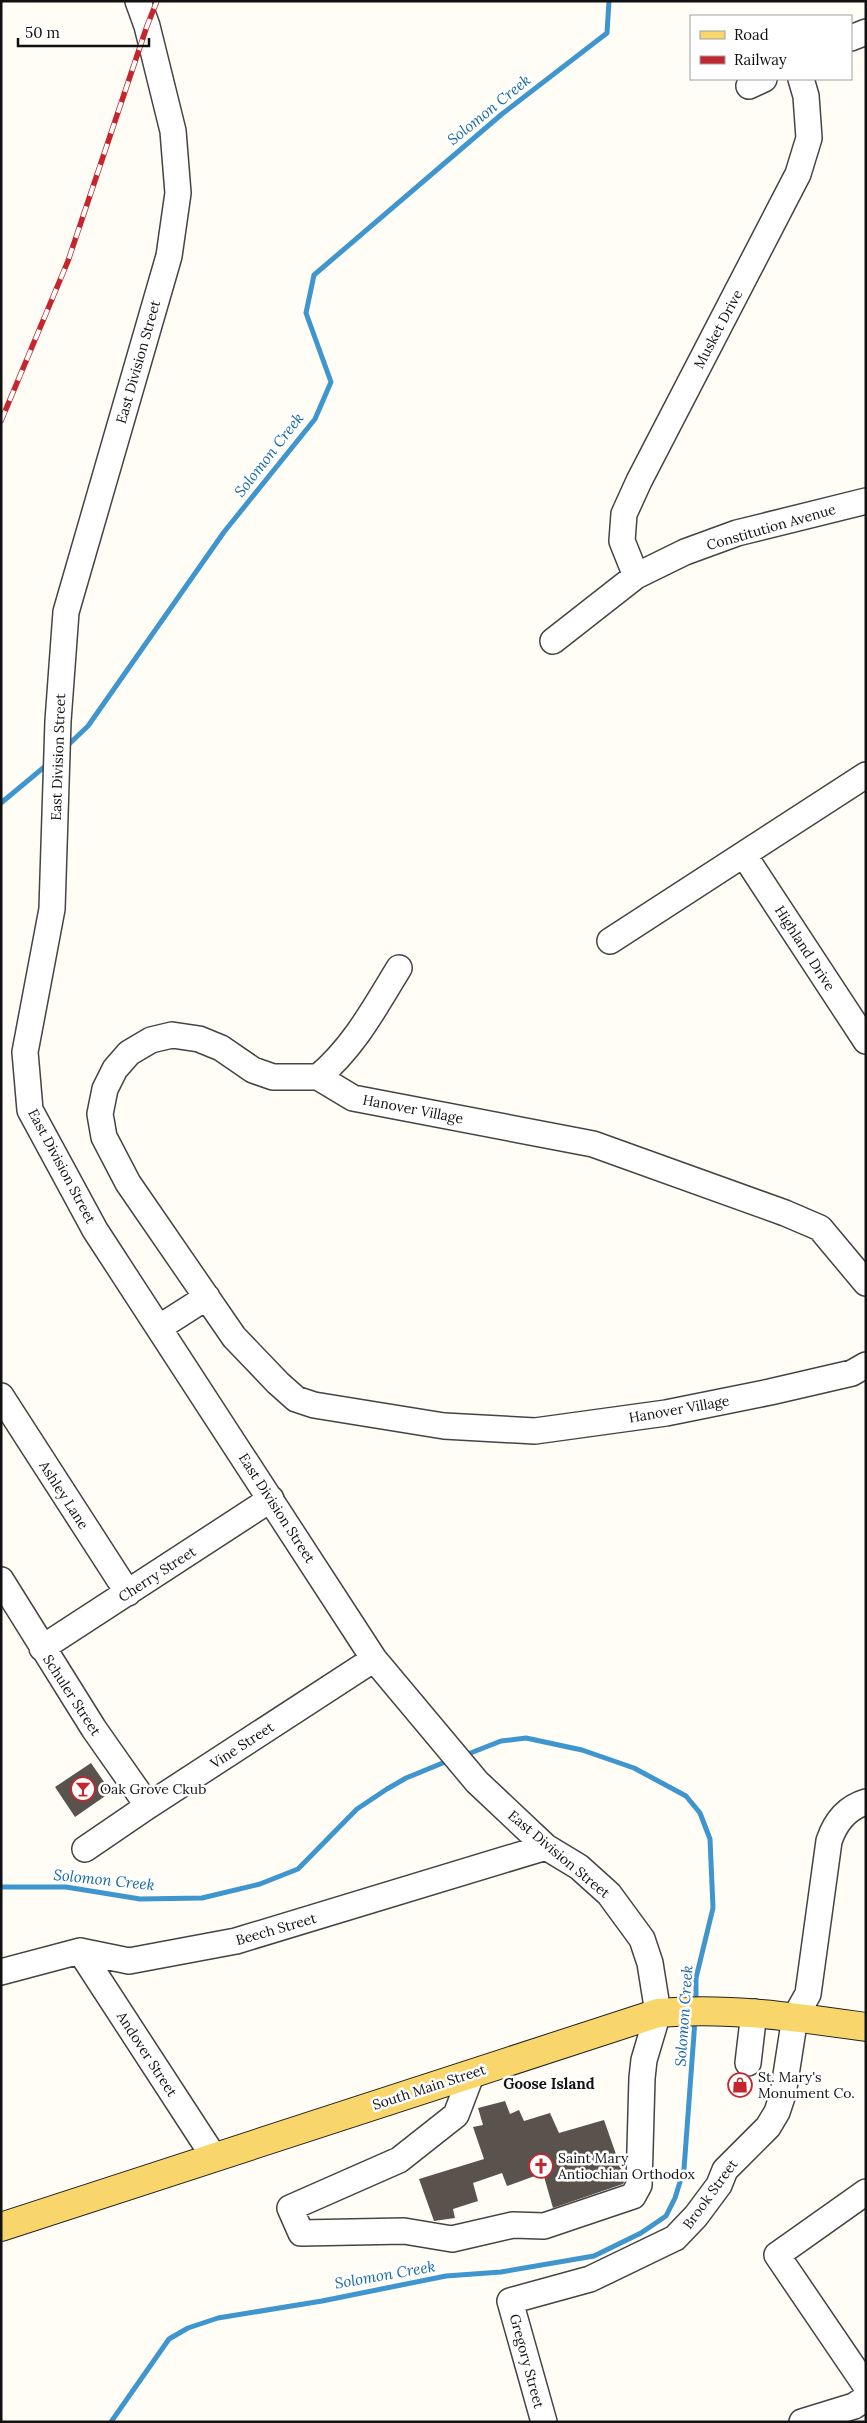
<svg xmlns="http://www.w3.org/2000/svg" width="867" height="2423" font-family="Lora,serif">
<rect width="100%" height="100%" fill="#fffdf5"/>
<g fill="none" stroke-linecap="round" stroke-linejoin="round">
<!-- stream -->
<path stroke="#3f96cf" stroke-width="5" d="M66,747L88,726L224,532L315,419L331,382L306,313L314,275L502,114L607,33L609,1
M1,803L49,763
M463,1756L501,1741L526,1738L582,1750L634,1768L686,1796L700,1813L710,1839L713,1908L696,1978V2004
M1,1887H66L140,1899L202,1898L260,1884L298,1869L357,1809L387,1789L406,1778L450,1760
M111,2422L169,2339L188,2328L218,2318L322,2301L446,2276L501,2272L594,2256L641,2233L666,2216L675,2198L684,2169L695,2020"/>
</g>
<!-- building -->
<path fill="#5a524d" d="M91,1763L111,1792L75,1817L55,1787Z
M505,2101L510,2114L519,2110L524,2121L550,2113L559,2133L604,2120L625,2180L623,2184L553,2208L543,2173L507,2186L502,2173L473,2183L478,2201L453,2209L455,2218L434,2221L419,2179L484,2159L473,2127L483,2125L478,2108Z"/>
<g fill="none" stroke-linecap="round" stroke-linejoin="round">
<!-- minor casing -->
<g stroke="#444" stroke-width="28">
<path id="minor" d="M138,1L147,26L173,131L178,193L169,256L66,612L58,721L52,909L25,1052L30,1110L95,1230L374,1659L477,1782L546,1847L579,1867L609,1894L642,1939L650,1963L658,2013L644,2060L642,2078L639,2185L633,2196L544,2226L513,2225L452,2239L404,2231L301,2233L290,2208L399,2160L456,2115L472,2073
M851,38L866,32
M749,86L764,79
M636,576L622,541L624,514L639,481L798,174L809,138L806,96L801,79
M553,641L636,576L685,552L737,533L866,501
M744,855L866,1041
M610,941L866,775
M318,1077C354,1047 375,1007 399,968
M866,1283L820,1228L785,1213L593,1144L353,1098L318,1077H273L253,1070L221,1048L199,1039L172,1035L151,1040L129,1053L115,1069L105,1089L100,1114L104,1137L128,1183L234,1337L278,1383L296,1399L314,1405L444,1426L535,1431L666,1413L770,1392L852,1373L866,1365
M160,1327L207,1297
M1,1396L128,1593
M1,1580L94,1729L148,1806
M42,1648L271,1499
M85,1849L148,1806L374,1659
M80,1951L214,2157
M1,1972L80,1951L129,1961L236,1941L546,1847
M748,2063L754,2012
M866,2192L777,2255L866,2386
M544,2422L510,2301L590,2279L675,2238L696,2216L719,2185L725,2170L768,2127L777,2112L783,2094L795,2017L808,1994L829,1841C835,1823 846,1808 866,1802
M802,2422L854,2406L866,2398"/>
</g>
<!-- major casing -->
<g stroke="#222" stroke-width="30">
<path id="major" d="M1,2227L658,2013C728,2007 796,2017 866,2027"/>
</g>
<!-- minor -->
<use href="#minor" stroke="#fff" stroke-width="25"/>
<!-- major -->
<use href="#major" stroke="#f9d66b" stroke-width="28"/>
<!-- rail casing -->
<g stroke="#c4262e" stroke-width="5.5">
<path id="rail" d="M1,421L68,261L147,26L157,1"/>
</g>
<!-- rail -->
<use href="#rail" stroke="#fff" stroke-width="4" stroke-dasharray="11" stroke-linecap="butt"/>
</g>
<!-- icons -->
<defs>
<g id="bar-ring" transform="scale(1.25)"><circle r="9.5" fill="#fff" stroke="#c4262e" stroke-width="1.5"/><path d="M-6-5H6L.8 .8V4.5H3.5V6h-7V4.5H-.8V.8Z" fill="#c4262e"/></g>
<g id="shop-ring" transform="scale(1.25)"><circle r="9.5" fill="#fff" stroke="#c4262e" stroke-width="1.5"/><path d="M-5-2.5h2.3a2.7 3.5 0 0 1 5.4 0H5L5.5 6h-11ZM-1.5-2.5h3a1.5 2.3 0 0 0-3 0Z" fill="#c4262e"/></g>
<g id="church-ring" transform="scale(1.25)"><circle r="9.5" fill="#fff" stroke="#c4262e" stroke-width="1.5"/><path d="M-1.2-6h2.4v3.5h3.3v2.4h-3.3V6h-2.4V-.1h-3.3v-2.4h3.3Z" fill="#c4262e"/></g>
</defs>
<g fill-rule="evenodd">
<use href="#bar-ring" x="83" y="1789"/>
<use href="#shop-ring" x="740" y="2085"/>
<use href="#church-ring" x="541" y="2166"/>
</g>
<g text-anchor="middle" stroke-width="5" stroke-linejoin="round" paint-order="stroke">
<!-- street labels -->
<g font-size="14" fill="#111" stroke="#fff">
<text transform="translate(718 329) rotate(-62)" y="5">Musket Drive</text>
<text transform="translate(138 362) rotate(-74)" y="5">East Division Street</text>
<text transform="translate(771 527) rotate(-16)" y="5">Constitution Avenue</text>
<text transform="translate(58 757) rotate(-88)" y="5">East Division Street</text>
<text transform="translate(805 948) rotate(57)" y="5">Highland Drive</text>
<text transform="translate(413 1109) rotate(11)" y="5">Hanover Village</text>
<text transform="translate(62 1166) rotate(62)" y="5">East Division Street</text>
<text transform="translate(679 1409) rotate(-10)" y="5">Hanover Village</text>
<text transform="translate(64 1495) rotate(57)" y="5">Ashley Lane</text>
<text transform="translate(277 1508) rotate(57)" y="5">East Division Street</text>
<text transform="translate(157 1574) rotate(-33)" y="5">Cherry Street</text>
<text transform="translate(72 1695) rotate(57)" y="5">Schuler Street</text>
<text transform="translate(242 1745) rotate(-33)" y="5">Vine Street</text>
<text transform="translate(559 1854) rotate(40)" y="5">East Division Street</text>
<text transform="translate(276 1929) rotate(-16)" y="5">Beech Street</text>
<text transform="translate(147 2054) rotate(57)" y="5">Andover Street</text>
<text transform="translate(429 2087) rotate(-18)" y="5">South Main Street</text>
<text transform="translate(710 2194) rotate(-54)" y="5">Brook Street</text>
<text transform="translate(527 2361) rotate(75)" y="5">Gregory Street</text>
</g>
<!-- poi labels -->
<g font-size="14" fill="#111" stroke="#fff" text-anchor="start">
<text x="100" y="1794">Oak Grove Ckub</text>
<text x="758" y="2082">St. Mary's<tspan x="758" dy="16">Monument Co.</tspan></text>
<text x="558" y="2163">Saint Mary<tspan x="558" dy="16">Antiochian Orthodox</tspan></text>
</g>
<!-- water labels -->
<g font-size="15" font-style="italic" fill="#1768a6" stroke="#fff">
<text transform="translate(489 110) rotate(-39)" y="5">Solomon Creek</text>
<text transform="translate(269 455) rotate(-52)" y="5">Solomon Creek</text>
<text transform="translate(104 1880) rotate(6)" y="5">Solomon Creek</text>
<text transform="translate(684 2016) rotate(-86)" y="5">Solomon Creek</text>
<text transform="translate(385 2275) rotate(-10)" y="5">Solomon Creek</text>
</g>
<!-- neighbourhood labels -->
<g font-size="15" font-weight="bold" fill="#111" stroke="#fff">
<text x="549" y="2089">Goose Island</text>
</g>
</g>
<!-- border -->
<rect width="867" height="2423" fill="none" stroke="#111111" stroke-width="5"/>
<!-- legend -->
<rect x="690" y="15" width="162" height="65" fill="#ffffff" stroke="#a0a0a0"/>
<rect x="700" y="31" width="25" height="8" fill="#f9d66b" stroke="#a0a0a0"/>
<text x="734" y="40" font-size="15" fill="#111111">Road</text>
<rect x="700" y="56" width="25" height="8" fill="#c4262e" stroke="#a0a0a0"/>
<text x="734" y="65" font-size="15" fill="#111111">Railway</text>
<!-- scale -->
<path d="M18 38v8h131v-8" fill="none" stroke="#111111" stroke-width="2.5"/>
<text x="25" y="38" font-size="15" fill="#111111" stroke="#ffffff" stroke-width="4" paint-order="stroke">50 m</text>
</svg>
